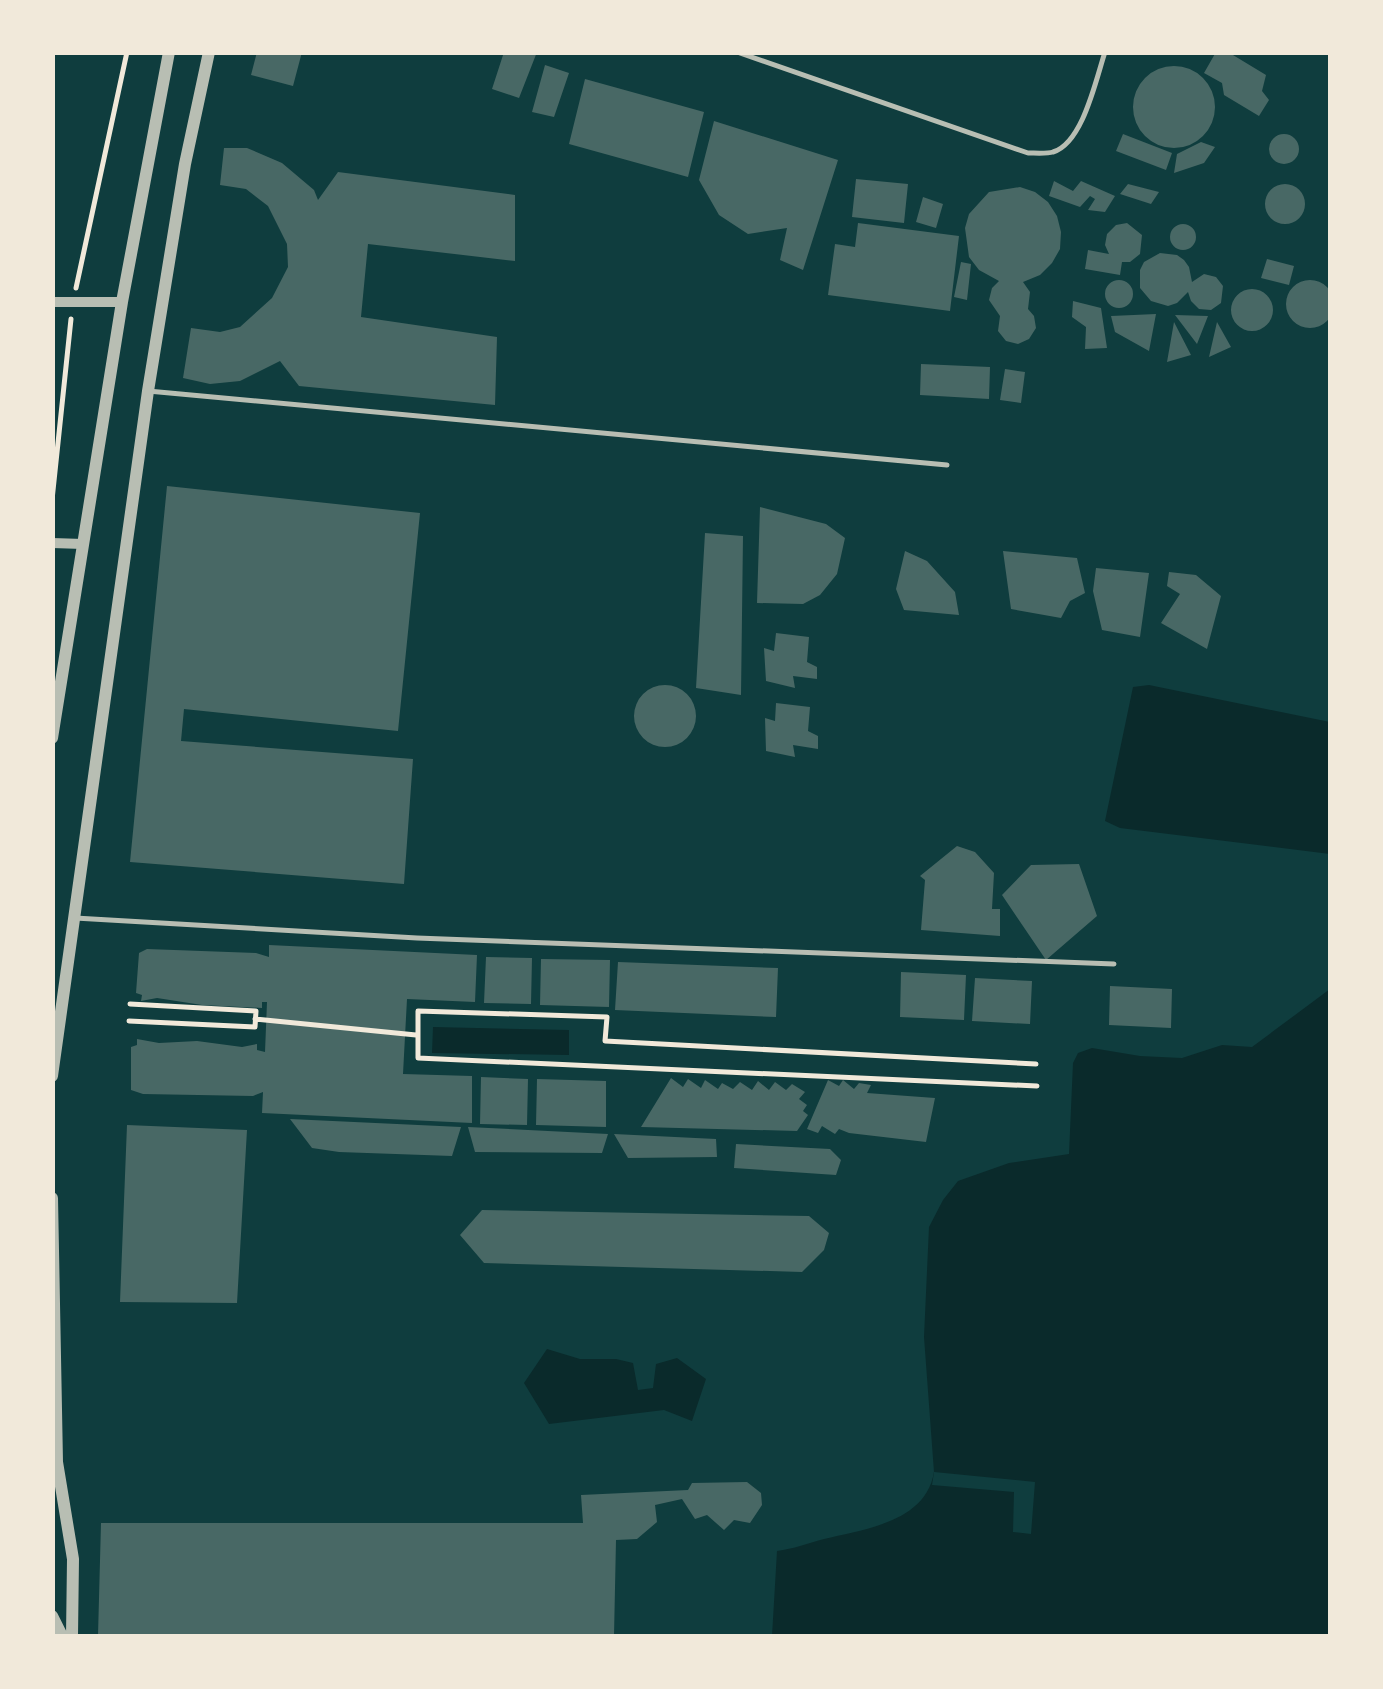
<svg xmlns="http://www.w3.org/2000/svg" width="1383" height="1689" font-family="Montserrat,sans-serif">
<rect width="100%" height="100%" fill="#0f3d3e"/>
<!-- water -->
<path fill="#0a2a2b" d="M1149,685L1330,722V854L1120,828L1105,821L1133,687Z
M1330,989V1636H772L777,1551C793,1549 809,1543 824,1539C865,1529 926,1522 934,1472L924,1337L929,1227L943,1200L958,1181L1009,1163L1069,1154L1073,1063L1078,1053L1092,1048L1140,1056L1182,1058L1222,1045L1252,1047Z
M433,1027L569,1030V1055L432,1053Z
M547,1349L580,1359H616L633,1363L638,1390L653,1388L656,1364L677,1358L706,1379L692,1421L664,1410L549,1424L524,1383Z"/>
<!-- pier -->
<path fill="#0f3d3e" d="M934,1472L1035,1482L1031,1534L1013,1532L1014,1492L932,1485Z"/>
<!-- building -->
<path fill="#486865" d="M257,52H302L293,86L251,75Z
M504,52H537L519,98L492,89Z
M1216,52H1228L1266,75L1262,91L1269,100L1259,116L1224,95L1222,83L1204,73Z
M545,65L569,73L554,117L532,112Z
M1133 107a41 41 0 1 1 82 0a41 41 0 1 1-82 0Z
M585,79L704,112L688,177L569,144Z
M714,121L838,160L803,270L780,260L787,228L748,234L719,215L699,180Z
M1123,134L1172,153L1166,170L1116,151Z
M1269 149a15 15 0 1 1 30 0a15 15 0 1 1-30 0Z
M1201,142L1215,147L1204,163L1174,173L1177,154Z
M224,148H247L282,163L314,190L318,200L338,172L515,195V261L368,244L361,317L497,337L495,405L299,386L280,361L240,381L210,384L183,378L191,328L220,332L240,327L272,298L288,267L287,244L268,206L246,189L220,185Z
M856,179L908,184L904,223L852,217Z
M1054,181L1073,191L1081,181L1115,196L1105,212L1088,210L1095,199L1090,196L1080,207L1049,196Z
M1128,184L1159,192L1151,204L1120,194Z
M1265 204a20 20 0 1 1 40 0a20 20 0 1 1-40 0Z
M1020,187L1035,192L1048,202L1057,216L1061,232L1060,249L1052,263L1040,275L1023,282L1030,292L1028,309L1034,316L1036,328L1029,339L1018,344L1006,341L998,331L1000,316L989,300L992,288L999,281L979,270L969,257L965,228L969,214L989,192Z
M923,197L943,204L936,228L916,222Z
M858,223L959,236L950,311L828,295L835,244L855,247Z
M1127,223L1142,235L1140,254L1130,262H1122L1120,275L1085,269L1088,250L1109,254L1105,245L1107,234L1116,225Z
M1170 237a13 13 0 1 1 26 0a13 13 0 1 1-26 0Z
M1160,253L1177,255L1184,260L1189,267L1192,282L1204,274L1216,277L1223,286L1221,303L1211,310L1199,309L1191,301L1188,292L1177,303L1168,306L1151,301L1140,288V270L1144,262Z
M1267,259L1294,266L1289,285L1261,278Z
M961,262L971,264L967,300L954,297Z
M1286 304a24 24 0 1 1 48 0a24 24 0 1 1-48 0Z
M1105 294a14 14 0 1 1 28 0a14 14 0 1 1-28 0Z
M1231 310a21 21 0 1 1 42 0a21 21 0 1 1-42 0Z
M1073,301L1101,308L1107,348L1085,349L1086,327L1072,317Z
M1156,314L1149,351L1115,332L1111,316Z
M1175,315L1208,316L1197,344Z
M1174,322L1191,355L1167,362Z
M1217,322L1231,347L1209,357Z
M921,364L990,367L989,399L920,395Z
M1005,369L1025,372L1021,403L1000,400Z
M167,486L420,513L398,731L184,709L181,741L413,759L404,884L130,862Z
M760,507L826,524L845,538L837,574L820,595L803,604L757,603Z
M705,533L743,536L741,695L696,688Z
M905,551L927,561L955,592L959,615L904,610L896,589Z
M1003,551L1077,558L1085,593L1070,601L1061,618L1011,609Z
M1096,568L1149,573L1140,637L1102,630L1093,591Z
M1169,572L1196,575L1221,596L1207,649L1161,623L1180,594L1167,586Z
M776,633L809,637L807,662L817,667V679L793,676L795,688L766,681L764,648L774,651Z
M634 716a31 31 0 1 1 62 0a31 31 0 1 1-62 0Z
M776,703L810,707L808,731L818,736V749L793,745L795,757L766,751L765,718L775,721Z
M957,846L975,852L994,873L992,909H1000V936L921,930L925,880L920,876Z
M1079,864L1097,916L1046,960L1002,895L1031,865Z
M269,945L477,955L475,1002L407,999L403,1074L472,1076V1123L262,1113L263,1092L253,1096L143,1094L131,1090V1047L137,1045V1039L159,1043L197,1041L242,1047L257,1044V1050L265,1052L267,1002H262V1008L202,1005L157,998L141,1001L142,995L136,993L139,953L147,949L256,953L269,957Z
M486,957L532,958L531,1004L484,1003Z
M541,959L610,960L609,1007L540,1005Z
M618,962L778,968L776,1017L615,1010Z
M901,972L966,975L964,1020L900,1017Z
M975,978L1032,981L1030,1024L972,1021Z
M1110,986L1172,989L1171,1028L1109,1025Z
M481,1077L528,1079L527,1125L480,1124Z
M671,1078L683,1087L688,1079L701,1088L705,1080L718,1089L722,1083L733,1089L740,1082L752,1090L758,1081L769,1090L775,1082L786,1090L792,1084L805,1092L799,1099L807,1105L803,1111L808,1115L797,1131L641,1127Z
M537,1079L606,1081V1127L536,1125Z
M828,1080L839,1086L843,1080L854,1089L859,1083L871,1085L867,1093L935,1098L926,1142L849,1133L839,1129L835,1134L822,1126L818,1133L807,1129Z
M290,1119L461,1127L452,1156L339,1152L312,1148Z
M127,1125L247,1130L237,1303L120,1302Z
M468,1127L608,1134L602,1153L475,1152Z
M614,1134L716,1139L717,1157L628,1158Z
M736,1144L830,1149L841,1160L836,1175L734,1168Z
M482,1210L809,1216L829,1233L824,1250L802,1272L484,1263L460,1235Z
M747,1482L761,1493L762,1505L750,1523L734,1520L724,1530L707,1515L695,1519L682,1499L655,1505L657,1522L637,1539L616,1540L614,1636H98L101,1523H583L581,1495L688,1490L692,1483Z"/>
<g fill="none" stroke-linecap="round" stroke-linejoin="round">
<!-- path -->
<path stroke="#f1e9da" stroke-width="5" d="M76,288L127,52
M52,500L71,319
M255,1019L416,1035
M129,1021L255,1027L256,1011L130,1004
M1036,1064L605,1041L607,1017L418,1011V1058L1037,1086"/>
<!-- service -->
<path stroke="#b8beb3" stroke-width="5" d="M737,52L1028,153C1035,153 1047,154 1053,152C1083,143 1096,79 1105,52
M148,391L947,465
M75,918L417,938L1114,964"/>
<!-- minor -->
<path stroke="#b8beb3" stroke-width="10" d="M52,302H122
M52,543L83,544"/>
<!-- tertiary -->
<path stroke="#b8beb3" stroke-width="12" d="M52,738L122,302L169,52
M52,1076L148,391L185,164L209,52
M52,1198L57,1462L73,1559L72,1636
M52,1616L62,1636"/>
</g>
<!-- border -->
<rect width="1383" height="1689" fill="none" stroke="#f1e9da" stroke-width="110"/>
</svg>
